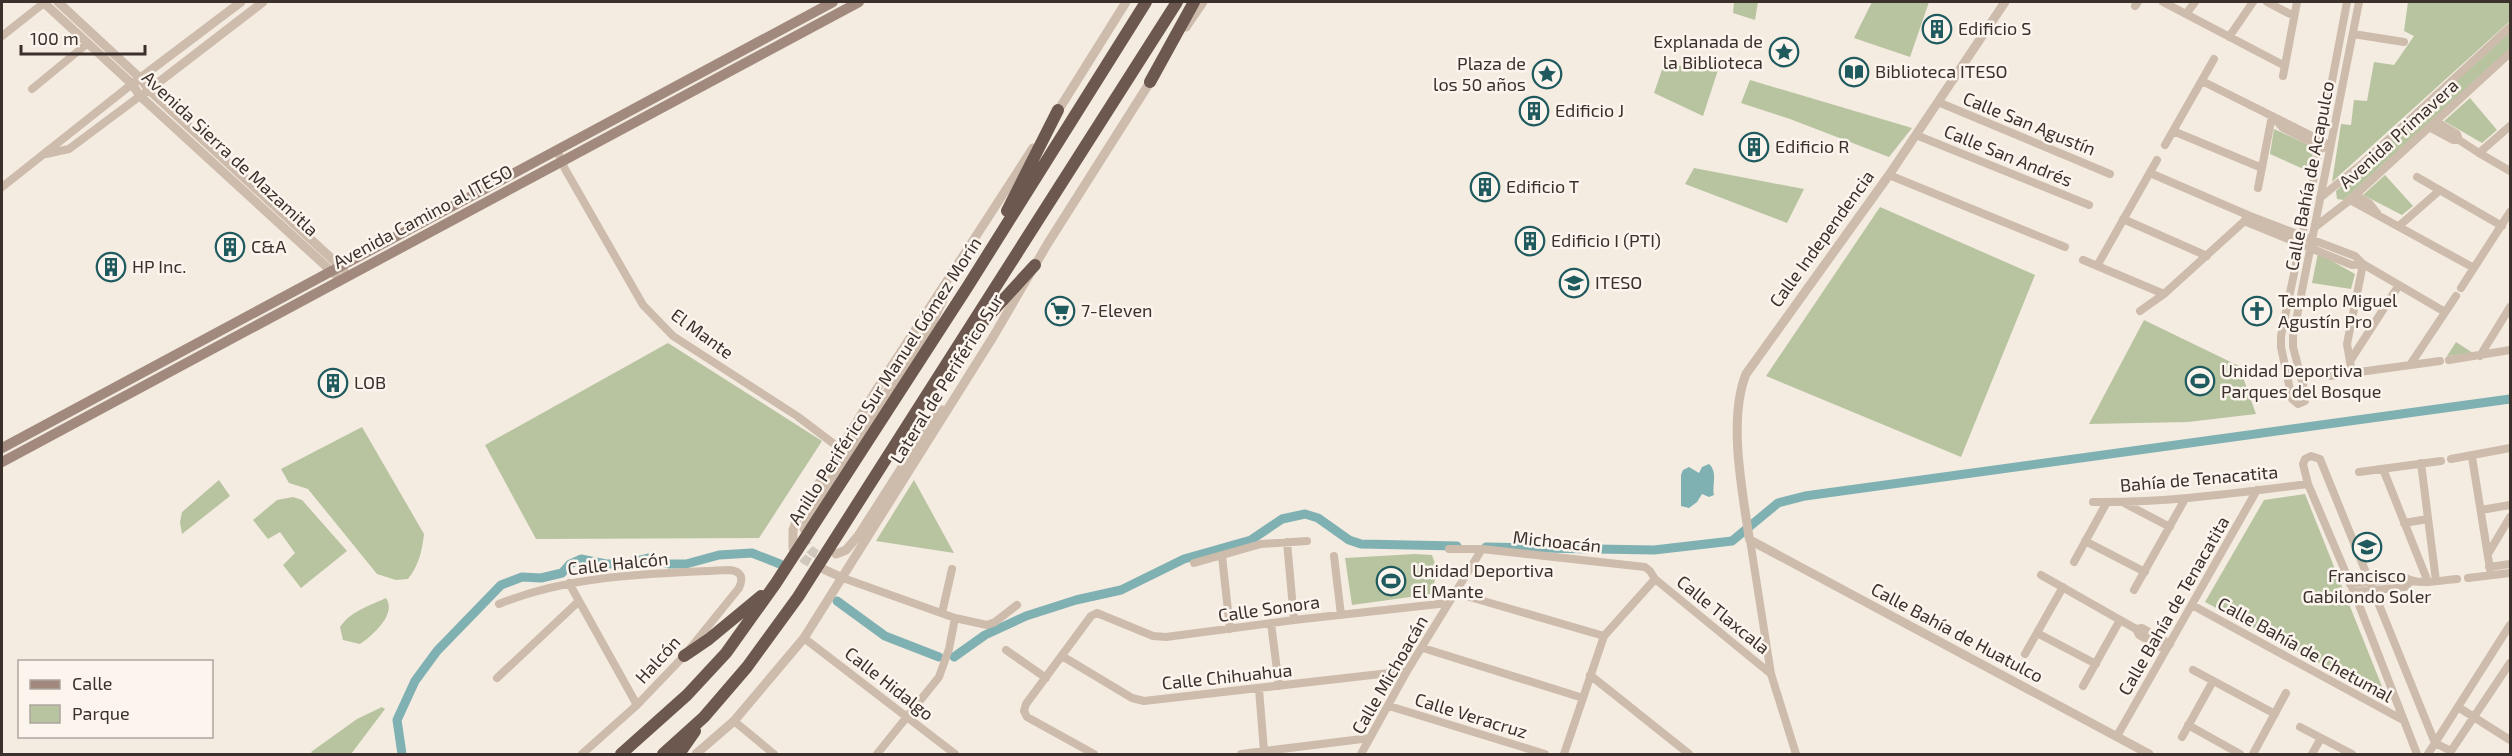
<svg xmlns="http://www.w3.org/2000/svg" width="2512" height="756" font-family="'Exo 2',sans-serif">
<rect width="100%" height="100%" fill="#f4ebe1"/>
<!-- green -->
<path fill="#b8c4a0" d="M1734,2H1758L1755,20L1733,13Z
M1872,2H1929L1910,57L1854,38Z
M2408,2H2510V21L2332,182L2341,124L2351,125L2354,100L2367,101L2374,62L2394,65L2414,36L2404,31Z
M2510,32V49L2344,200L2337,199L2336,191Z
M1664,64L1718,70L1703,116L1654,93Z
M1750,80L1912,128L1889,157L1790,119L1741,103Z
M2470,98L2497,130L2482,143L2444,121Z
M2274,129L2315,148L2308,171L2270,154Z
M1694,168L1804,189L1787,223L1685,184Z
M2385,175L2413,206L2402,215L2363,195Z
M1880,207L2035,275L1961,457L1766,376Z
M2318,253L2355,274L2351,289L2312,283Z
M2144,320L2239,366L2256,414L2188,422L2089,424Z
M2456,342L2473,353L2447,356Z
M668,343L822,441L759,538L536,539L485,445Z
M362,427L424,534C422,551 419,565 408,579L396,580L377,574L308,489L289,483L281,469Z
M219,480L230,496L182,534L180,522L182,512Z
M914,480L954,553L876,541Z
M2305,494L2387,699L2205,602L2264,500Z
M293,497L302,500L347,551L301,588L283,565L295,553L280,532L268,539L253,520L277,500Z
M1415,554L1432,555L1437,569L1432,594L1352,605L1345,558Z
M386,598C397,614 373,635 360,644L343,640L340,627C351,611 369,606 386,598Z
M382,707L385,709L351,754H313L311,752L357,719Z"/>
<!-- water -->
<path fill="#7fb0b2" d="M1709,464C1718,472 1712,485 1714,495L1709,497L1702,494L1697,502L1689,508L1681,506V475L1683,470L1689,467L1699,473L1702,467Z"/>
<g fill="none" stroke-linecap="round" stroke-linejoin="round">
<!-- canal -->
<path stroke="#7fb0b2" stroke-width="9" d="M1486,547L1654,550L1732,541L1778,503L1805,496L2510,399
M837,601L885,636L939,657
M954,657L985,635L1026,616L1076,600L1121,590L1184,559L1251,540L1282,519L1305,514L1318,518L1349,540L1361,544L1457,546
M402,754L397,720L415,681L437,651L501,585L522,577L541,578L562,573L570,564L581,559L606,564H624L648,558L669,564H686L719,555L752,553L780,564"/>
<!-- tertiary-tunnel -->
<path stroke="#cfc6bd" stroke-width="9" stroke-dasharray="9 4.5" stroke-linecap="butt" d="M804,537C806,549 815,556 828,557
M793,548L805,560L822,569"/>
<!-- minor -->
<path stroke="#cdbbac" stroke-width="8" d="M2163,2L2285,66
M2267,2L2294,16
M2347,2L2310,197L2281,336V347L2292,399L2298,404L2305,401L2306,396L2293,347V336L2359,2
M2135,6L2138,2
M2186,14L2195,2
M2353,34L2404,42
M2,36L45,2
M2229,37L2253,2
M2283,76L2297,2
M2202,81L2324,142
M32,89L88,43
M1938,102L2110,174
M2275,119L2283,128L2323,148
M2435,121L2457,134L2459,140L2479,153L2510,171
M2429,127L2453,140H2459
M2173,131L2262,168
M1916,135L2089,205
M2165,145L2214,59
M557,150L565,169L643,305L673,336L797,416L834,444
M2479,153L2510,126
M46,154L69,149L140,96
M2150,173L2250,216L2355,256L2363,264L2445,312
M1889,175L2065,247
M2417,177L2502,226
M2,187L132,84
M2258,188L2272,116
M2355,195L2369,203L2377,213
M2320,198L2364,162L2510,27
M2350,200L2474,268
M2123,219L2207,256
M2244,221L2352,265L2363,264
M2399,226L2440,190
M2315,227L2350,200L2510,53
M2083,260L2164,294
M2097,266L2157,160
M2461,288L2510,212
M2140,311L2164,294L2250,216
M2480,356L2510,307
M2449,360L2510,350
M2350,361L2399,285
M2410,365L2456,296
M2352,373L2347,344L2363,264
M2330,376L2440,361
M2472,457L2491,575
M2451,459L2510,448
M2421,463L2436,581
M2383,469L2428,582
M2359,472L2441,461
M2093,502C2165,503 2236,493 2308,484
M2126,504L2170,527
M2481,510L2510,505
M2404,523L2428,519
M1750,540L1771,674L1796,754
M2085,541L2145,572
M1287,542L1294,620
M1449,549H1482L1645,567L1650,571L1655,579L1771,674
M2488,554L2510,517
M1222,556L1230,629
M1334,556L1341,615
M2074,562L2107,502
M1194,563L1261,544L1307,541
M2489,567L2510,564
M2041,575L2136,629L2142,628L2170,644
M843,578L955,618L987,625L995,622L1017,605
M2468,578L2510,573
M569,583L637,705
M2350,584L2406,578C2419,586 2441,580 2457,579
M2134,590L2185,499
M2354,592L2405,587L2411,581
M1456,593L1604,636
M499,604C572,574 652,574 729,570C741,571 744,577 739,588L684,656L637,705L582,754
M2192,605L2403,720
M942,613L952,569
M1271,623L1279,686
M2136,629L2139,635L2166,650
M2037,633L2096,664
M804,638L955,754
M1423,648L1583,698
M1006,650L1046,678
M2025,654L2063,587
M1062,656L1132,698L1144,701L1407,671
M2193,670L2275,714
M1590,675L1689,754
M497,678L579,601
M2083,686L2120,620
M1259,689L1264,751
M1389,706L1545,754
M2458,707L2510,740
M734,721L774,754
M2188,725L2240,754
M2300,727L2352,754
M2117,736L2257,490
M2182,737L2213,681
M877,754L939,677L949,649L955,618
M1094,754L1027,717L1024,711L1026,704L1091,616L1097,613L1153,636L1166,637L1294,620L1448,603
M1241,754L1370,738
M1361,754L1407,671L1482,549
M1564,754L1604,636L1655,579
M2253,754L2286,693
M2312,754L2321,738
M2417,754L2354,592L2308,484L2303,464L2305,459L2311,456L2320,459L2435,743L2451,751
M2428,754L2510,625
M2449,754L2510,663"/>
<!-- tertiary -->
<path stroke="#cdbbac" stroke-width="9" d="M43,2L132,84L140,96L341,280
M58,2L140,78L149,90L344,270
M2005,2L1889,175L1746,374C1728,419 1742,489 1749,537L1750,540L2149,754
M1186,27L1203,2
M135,82L241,2
M146,92L263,2
M1056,114L1126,2
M804,529L813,508L933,321L948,289
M793,548V530L797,519L875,392L1033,148
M836,554L846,550L858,536L927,428L942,410
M823,569L843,578
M696,754L734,721L804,638L993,337L1048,243L1152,79"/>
<!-- secondary -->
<path stroke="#a18a7d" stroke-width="10" d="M2,448L833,2
M2,462L859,2"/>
<!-- trunk -->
<path stroke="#6c584f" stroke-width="12" d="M1150,82L1194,2
M1007,211L1058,110
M970,336L1035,265
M684,656L709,639L761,596
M621,754L687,695L726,653L776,583L968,286L1146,2
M663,754L704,717L747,667L798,597L1177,2
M679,754L695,731"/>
</g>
<!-- icons -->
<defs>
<g id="building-ring" transform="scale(1.5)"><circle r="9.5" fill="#fbf5ee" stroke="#1f5a5e" stroke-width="1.5"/><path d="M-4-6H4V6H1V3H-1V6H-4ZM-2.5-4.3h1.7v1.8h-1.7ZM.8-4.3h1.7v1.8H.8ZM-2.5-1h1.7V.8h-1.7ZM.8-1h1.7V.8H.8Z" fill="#1f5a5e"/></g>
<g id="sight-ring" transform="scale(1.5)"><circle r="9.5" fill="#fbf5ee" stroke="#1f5a5e" stroke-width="1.5"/><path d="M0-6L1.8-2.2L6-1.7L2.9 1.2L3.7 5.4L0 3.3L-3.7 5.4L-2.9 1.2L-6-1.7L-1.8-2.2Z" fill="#1f5a5e"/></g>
<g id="library-ring" transform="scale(1.5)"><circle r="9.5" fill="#fbf5ee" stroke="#1f5a5e" stroke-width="1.5"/><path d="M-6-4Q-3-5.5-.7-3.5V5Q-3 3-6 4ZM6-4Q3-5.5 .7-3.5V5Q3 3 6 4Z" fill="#1f5a5e"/></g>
<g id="university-ring" transform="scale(1.5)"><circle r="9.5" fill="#fbf5ee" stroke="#1f5a5e" stroke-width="1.5"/><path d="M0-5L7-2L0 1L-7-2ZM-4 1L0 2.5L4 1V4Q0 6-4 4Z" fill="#1f5a5e"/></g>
<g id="supermarket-ring" transform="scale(1.5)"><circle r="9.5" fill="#fbf5ee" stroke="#1f5a5e" stroke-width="1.5"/><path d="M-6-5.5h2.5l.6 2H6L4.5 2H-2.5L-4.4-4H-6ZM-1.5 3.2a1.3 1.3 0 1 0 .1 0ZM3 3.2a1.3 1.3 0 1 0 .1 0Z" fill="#1f5a5e"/></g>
<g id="church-ring" transform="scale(1.5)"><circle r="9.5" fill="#fbf5ee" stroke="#1f5a5e" stroke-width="1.5"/><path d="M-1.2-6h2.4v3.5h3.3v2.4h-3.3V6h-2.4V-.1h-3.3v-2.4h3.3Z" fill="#1f5a5e"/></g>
<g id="stadium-ring" transform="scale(1.5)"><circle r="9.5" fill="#fbf5ee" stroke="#1f5a5e" stroke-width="1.5"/><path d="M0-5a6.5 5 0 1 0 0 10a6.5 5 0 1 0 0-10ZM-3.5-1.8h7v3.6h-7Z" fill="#1f5a5e"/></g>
<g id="school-ring" transform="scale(1.5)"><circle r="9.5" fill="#fbf5ee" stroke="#1f5a5e" stroke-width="1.5"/><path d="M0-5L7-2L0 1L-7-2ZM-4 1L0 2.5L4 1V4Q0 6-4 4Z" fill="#1f5a5e"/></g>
</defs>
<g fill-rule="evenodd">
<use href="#building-ring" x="1937" y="29"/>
<use href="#sight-ring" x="1784" y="52"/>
<use href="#library-ring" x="1854" y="72"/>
<use href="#sight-ring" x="1547" y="74"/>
<use href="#building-ring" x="1534" y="111"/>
<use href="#building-ring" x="1754" y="147"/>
<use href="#building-ring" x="1485" y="187"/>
<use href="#building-ring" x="1530" y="241"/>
<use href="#building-ring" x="230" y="247"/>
<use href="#building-ring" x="111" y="267"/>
<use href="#university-ring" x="1574" y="283"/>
<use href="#supermarket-ring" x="1060" y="311"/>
<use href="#church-ring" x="2257" y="311"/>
<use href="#stadium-ring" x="2200" y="381"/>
<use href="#building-ring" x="333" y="383"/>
<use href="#school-ring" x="2367" y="547"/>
<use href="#stadium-ring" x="1391" y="581"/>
</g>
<g text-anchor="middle" stroke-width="5" stroke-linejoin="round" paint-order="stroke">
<!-- poi labels -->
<g font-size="18" fill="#3b302b" stroke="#fbf5ee" text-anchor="start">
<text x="1958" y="35">Edificio S</text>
<text x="1763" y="48" text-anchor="end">Explanada de<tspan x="1763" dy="21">la Biblioteca</tspan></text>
<text x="1526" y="70" text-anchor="end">Plaza de<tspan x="1526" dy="21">los 50 años</tspan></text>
<text x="1875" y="78">Biblioteca ITESO</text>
<text x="1555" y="117">Edificio J</text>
<text x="1775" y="153">Edificio R</text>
<text x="1506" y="193">Edificio T</text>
<text x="1551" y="247">Edificio I (PTI)</text>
<text x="251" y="253">C&amp;A</text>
<text x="132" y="273">HP Inc.</text>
<text x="1595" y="289">ITESO</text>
<text x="2278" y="307">Templo Miguel<tspan x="2278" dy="21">Agustín Pro</tspan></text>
<text x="1081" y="317">7-Eleven</text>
<text x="2221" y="377">Unidad Deportiva<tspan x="2221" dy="21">Parques del Bosque</tspan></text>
<text x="354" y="389">LOB</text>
<text x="1412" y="577">Unidad Deportiva<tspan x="1412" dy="21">El Mante</tspan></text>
<text x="2367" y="582" text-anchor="middle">Francisco<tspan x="2367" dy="21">Gabilondo Soler</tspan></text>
</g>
<!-- street labels -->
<g font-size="18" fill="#3b302b" stroke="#fbf5ee">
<text transform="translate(2029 124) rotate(22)" y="6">Calle San Agustín</text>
<text transform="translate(2399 134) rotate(-42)" y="6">Avenida Primavera</text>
<text transform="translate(230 154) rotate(43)" y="6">Avenida Sierra de Mazamitla</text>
<text transform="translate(2008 156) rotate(22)" y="6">Calle San Andrés</text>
<text transform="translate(2310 176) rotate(-79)" y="6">Calle Bahía de Acapulco</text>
<text transform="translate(423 217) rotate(-28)" y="6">Avenida Camino al ITESO</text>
<text transform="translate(1822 239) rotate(-54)" y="6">Calle Independencia</text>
<text transform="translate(702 334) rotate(36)" y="6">El Mante</text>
<text transform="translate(947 379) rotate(-58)" y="6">Lateral de Periférico Sur</text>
<text transform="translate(885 381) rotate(-57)" y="6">Anillo Periférico Sur Manuel Gómez Morín</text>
<text transform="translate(2199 479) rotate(-5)" y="6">Bahía de Tenacatita</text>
<text transform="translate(1557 542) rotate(6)" y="6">Michoacán</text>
<text transform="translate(618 564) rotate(-6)" y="6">Calle Halcón</text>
<text transform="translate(2174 606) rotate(-60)" y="6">Calle Bahía de Tenacatita</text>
<text transform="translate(1269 609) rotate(-8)" y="6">Calle Sonora</text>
<text transform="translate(1723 615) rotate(39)" y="6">Calle Tlaxcala</text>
<text transform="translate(1957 633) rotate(28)" y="6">Calle Bahía de Huatulco</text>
<text transform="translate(2305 650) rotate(29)" y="6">Calle Bahía de Chetumal</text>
<text transform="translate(658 660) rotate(-48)" y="6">Halcón</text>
<text transform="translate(1390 675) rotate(-60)" y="6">Calle Michoacán</text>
<text transform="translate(1227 677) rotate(-6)" y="6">Calle Chihuahua</text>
<text transform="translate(889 684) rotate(38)" y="6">Calle Hidalgo</text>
<text transform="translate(1471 716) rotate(17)" y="6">Calle Veracruz</text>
</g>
</g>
<!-- border -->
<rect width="2512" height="756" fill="none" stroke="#3b302b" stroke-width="6"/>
<!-- legend -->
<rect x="18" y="660" width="195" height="78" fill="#fbf5ee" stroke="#aea6a0" stroke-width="1.5"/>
<rect x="30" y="680" width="30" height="9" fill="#a18a7d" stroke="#aea6a0" stroke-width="1.5"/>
<text x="72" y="690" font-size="18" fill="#3b302b">Calle</text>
<rect x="30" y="705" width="30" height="18" fill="#b8c4a0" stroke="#aea6a0" stroke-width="1.5"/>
<text x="72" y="720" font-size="18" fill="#3b302b">Parque</text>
<!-- scale -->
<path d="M21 45v9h124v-9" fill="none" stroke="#3b302b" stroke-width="3"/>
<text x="30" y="45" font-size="18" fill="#3b302b" stroke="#fbf5ee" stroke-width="4.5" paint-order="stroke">100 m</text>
</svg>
